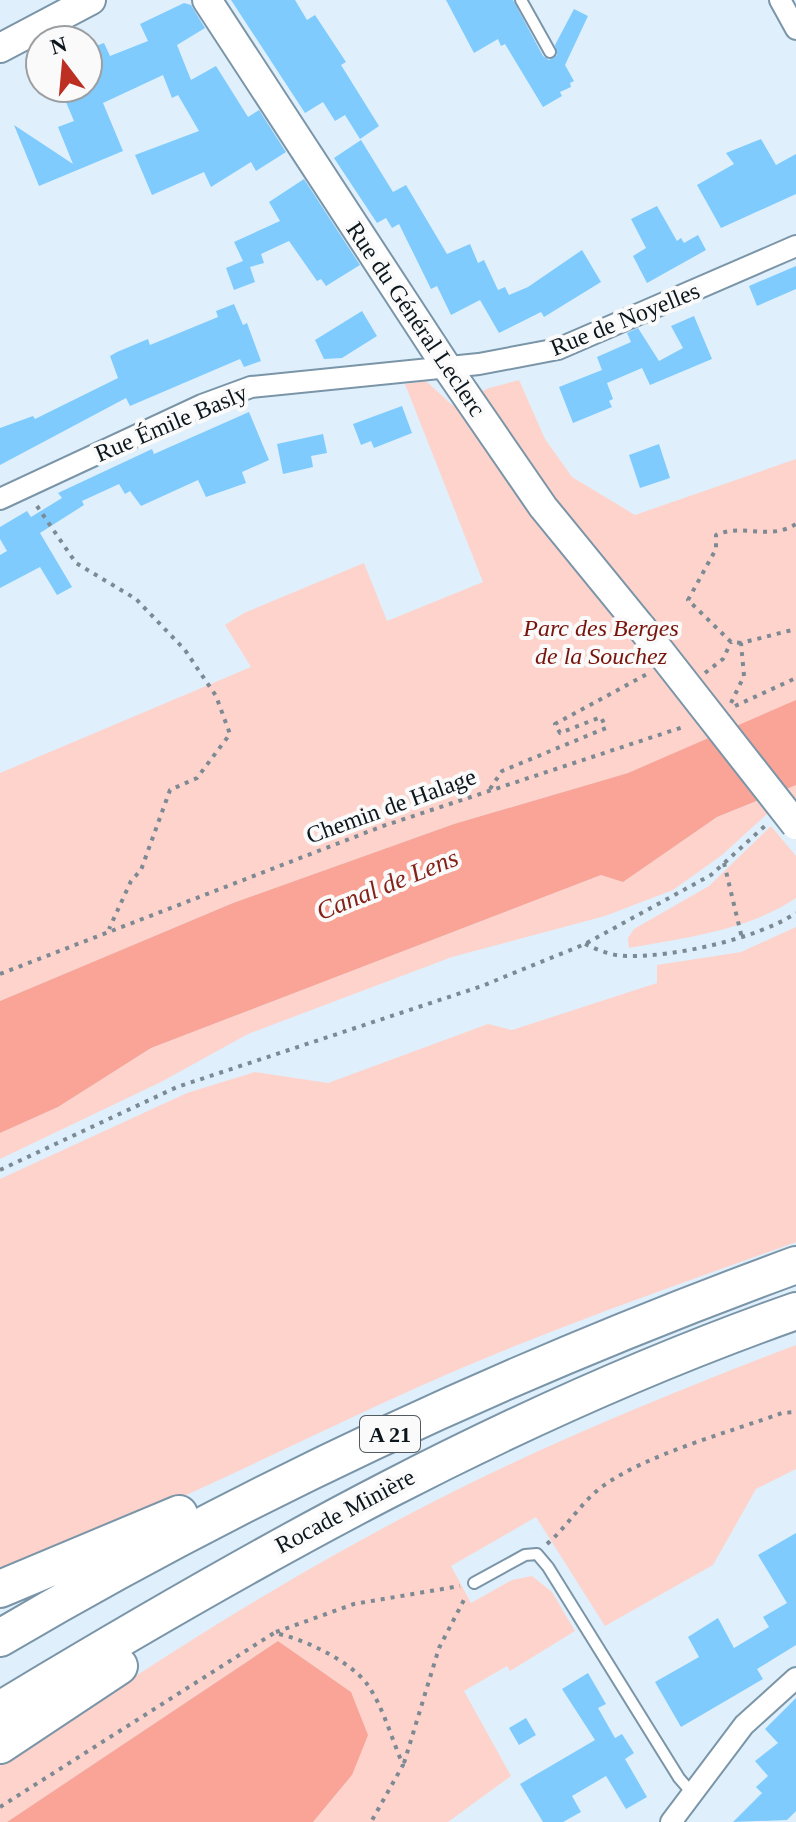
<svg xmlns="http://www.w3.org/2000/svg" width="796" height="1822" font-family="Georgia,serif">
<rect width="100%" height="100%" fill="#dff0fc"/>
<!-- green -->
<path fill="#fdd3cc" d="M519,380L545,439L572,477L635,515L796,459V800L739,726L628,773L454,824L233,903L0,1001V773L251,667L225,625L244,613L364,563L387,621L483,582L405,384L426,381L452,405L489,388Z
M757,801L768,813L722,855L673,890L605,916L452,957L248,1034L161,1082L0,1159V1133L58,1107L151,1048L601,875L623,882L717,817Z
M771,826L796,856V898C747,931 686,937 629,948L628,938L634,929L709,886Z
M796,927V1242C669,1288 540,1332 416,1388C278,1450 144,1521 0,1571V1179L187,1093L255,1072L328,1083L488,1024L512,1030L657,983V965L741,952Z
M796,1345V1469L756,1489L713,1565L605,1626L536,1517L451,1566L471,1603L512,1580L532,1576L552,1592L575,1631L510,1671L507,1666L464,1691L511,1776L448,1822H313L352,1775L351,1692L278,1641L7,1822H0V1766C119,1686 238,1607 365,1538C502,1462 649,1401 796,1345Z"/>
<!-- water -->
<path fill="#f9a496" d="M796,700V785L717,817L623,882L601,875L151,1048L58,1107L0,1133V1001L233,903L454,824L628,773Z
M278,1641L351,1692L368,1735L352,1775L313,1822H7Z"/>
<!-- building -->
<path fill="#7fcbfe" d="M231,0H295L307,20L315,15L346,62L341,65L379,126L360,139L345,115L335,121L323,102L305,113Z
M446,0H513L543,56L549,60L557,55L555,45L574,9L588,16L565,65L574,81L570,83L571,87L560,92L562,96L543,107L505,44L501,46L498,39L474,53Z
M184,3L191,5L205,28L177,45L191,80L216,66L248,117L259,110L286,152L256,171L251,162L211,187L204,172L152,195L135,155L199,131L178,95L172,98L163,75L103,103L123,151L39,186L14,125L73,164L58,127L74,121L60,88H88V49L104,43L110,56L148,41L140,24Z
M761,139L776,165L796,154V194L721,228L697,185L734,164L726,153Z
M361,140L393,192L406,185L447,254L470,244L478,263L484,260L498,290L505,287L509,295L528,287L582,250L601,282L544,317L541,312L499,333L480,300L451,315L437,286L431,289L399,224L392,228L386,218L377,223L334,158Z
M304,179L360,265L326,286L321,279L317,281L289,241L261,254L264,263L250,267L255,282L234,290L226,268L243,261L234,242L280,221L269,202Z
M657,206L677,241L681,238L684,243L698,235L706,250L647,283L633,256L646,248L631,219Z
M796,266V289L757,306L749,286Z
M234,304L243,325L247,323L261,361L244,367L240,359L130,406L126,398L0,465V428L33,416L35,419L118,378L110,356L117,352L148,339L150,345L218,317L216,311Z
M362,311L377,336L342,358L324,359L315,340Z
M694,316L712,359L650,385L642,368L607,383L613,399L609,401L612,407L573,423L559,387L602,370L603,373L597,357L631,342L627,333L638,328L659,361L683,348L671,326Z
M402,406L412,433L374,448L371,441L361,445L353,424Z
M249,412L269,460L242,472L246,483L206,497L198,480L141,506L130,491L125,494L119,484L82,501L84,505L40,533L72,587L57,595L40,567L0,588V555L7,551L0,539V527L27,511L31,517L62,498L58,493L152,449L154,454Z
M323,434L327,453L311,456L313,467L283,474L277,444Z
M659,444L670,478L640,488L629,455Z
M796,1533V1645L757,1669L763,1679L681,1727L655,1682L699,1657L688,1637L718,1618L734,1648L769,1627L763,1617L787,1603L758,1555Z
M588,1673L606,1704L598,1708L615,1738L622,1734L634,1753L625,1759L647,1797L626,1809L606,1776L572,1796L581,1812L563,1822H543L520,1784L595,1740L562,1689Z
M796,1698V1811L787,1820L733,1822L762,1793L756,1787L768,1776L755,1761L778,1743L765,1729Z
M526,1718L536,1735L519,1745L509,1728Z"/>
<g fill="none" stroke-linecap="round" stroke-linejoin="round">
<!-- lane casing -->
<g stroke="#7b95a8" stroke-width="14">
<path id="lane" d="M521,0L550,52
M474,1583L525,1555L537,1554L548,1567L679,1778L692,1793"/>
</g>
<!-- street casing -->
<g stroke="#7b95a8" stroke-width="24">
<path id="street" d="M780,0L796,29
M0,499L202,405L251,387L479,364L558,349L796,246
M671,1822L744,1725L796,1678"/>
</g>
<!-- secondary casing -->
<g stroke="#7b95a8" stroke-width="32">
<path id="secondary" d="M207,0L446,366L543,507L641,627
M0,48L91,0"/>
</g>
<!-- highway casing -->
<g stroke="#7b95a8" stroke-width="40">
<path id="highway" d="M0,1589L179,1514
M0,1638C253,1489 521,1366 796,1265
M0,1710C257,1555 512,1411 796,1311
M0,1745L119,1666"/>
</g>
<!-- path -->
<path stroke="#7d8a94" stroke-width="4" stroke-dasharray="4 6" stroke-linecap="butt" d="M37,506L76,563L136,599L185,650L216,696L230,734L197,778L170,790L141,870L131,881L109,929
M741,643L731,642L688,600L716,549V535C743,523 770,541 796,524
M705,673L723,659L731,642
M731,703L744,676L741,643L796,629
M735,706L796,678
M490,789L502,771L606,728L601,717L560,733L555,724L649,673
M724,863L742,938
M585,944C598,950 612,956 627,956C674,957 757,939 796,913
M0,974L383,826L686,726
M0,1170L177,1087L482,986L585,944L711,875L766,825
M547,1544C568,1526 581,1502 603,1486C647,1454 730,1432 782,1413L796,1412
M276,1632L354,1604L460,1586
M404,1763L439,1648L466,1596
M0,1807L274,1633C302,1638 349,1660 367,1684C383,1706 392,1740 403,1765L371,1822"/>
<!-- lane -->
<use href="#lane" stroke="#fff" stroke-width="10"/>
<!-- street -->
<use href="#street" stroke="#fff" stroke-width="20"/>
<!-- secondary -->
<use href="#secondary" stroke="#fff" stroke-width="28"/>
<!-- highway -->
<use href="#highway" stroke="#fff" stroke-width="36"/>
<!-- secondary-bridge casing -->
<g stroke="#7b95a8" stroke-width="32" stroke-linecap="butt">
<path id="secondary-bridge" d="M641,627L796,825"/>
</g>
<!-- secondary-bridge -->
<use href="#secondary-bridge" stroke="#fff" stroke-width="28"/>
</g>
<g text-anchor="middle" stroke-width="8" stroke-linejoin="round" paint-order="stroke">
<!-- shield labels -->
<rect fill="#fafafa" stroke="#535a5f" stroke-width="2" x="360" y="1416" width="60" height="36" rx="6"/>
<g font-size="22" font-weight="bold" fill="#0c161d">
<text x="390" y="1442">A 21</text>
</g>
<!-- street labels -->
<g font-size="24" fill="#0c161d" stroke="#fafafa">
<text transform="translate(416 319) rotate(56)" y="8">Rue du Général Leclerc</text>
<text transform="translate(625 319) rotate(-22)" y="8">Rue de Noyelles</text>
<text transform="translate(171 423) rotate(-23)" y="8">Rue Émile Basly</text>
<text transform="translate(391 806) rotate(-20)" y="8">Chemin de Halage</text>
<text transform="translate(345 1511) rotate(-28)" y="8">Rocade Minière</text>
</g>
<!-- park labels -->
<g font-size="24" font-style="italic" fill="#77130b" stroke="#fafafa">
<text x="601" y="636">Parc des Berges<tspan x="601" dy="28">de la Souchez</tspan></text>
</g>
<!-- water labels -->
<g font-size="26" font-style="italic" fill="#842219" stroke="#fafafa">
<text transform="translate(387 884) rotate(-22)" y="9">Canal de Lens</text>
</g>
</g>
<!-- north arrow -->
<g transform="translate(64 64) rotate(344)"><circle r="38" fill="#fafafa" stroke="#9b9fa2" stroke-width="2"/>
<path d="M0-6L14 30L0 20L-14 30Z" fill="#bc2f22"/>
<text y="-12" font-size="22" font-weight="bold" text-anchor="middle" fill="#0c161d">N</text>
</g>
</svg>
